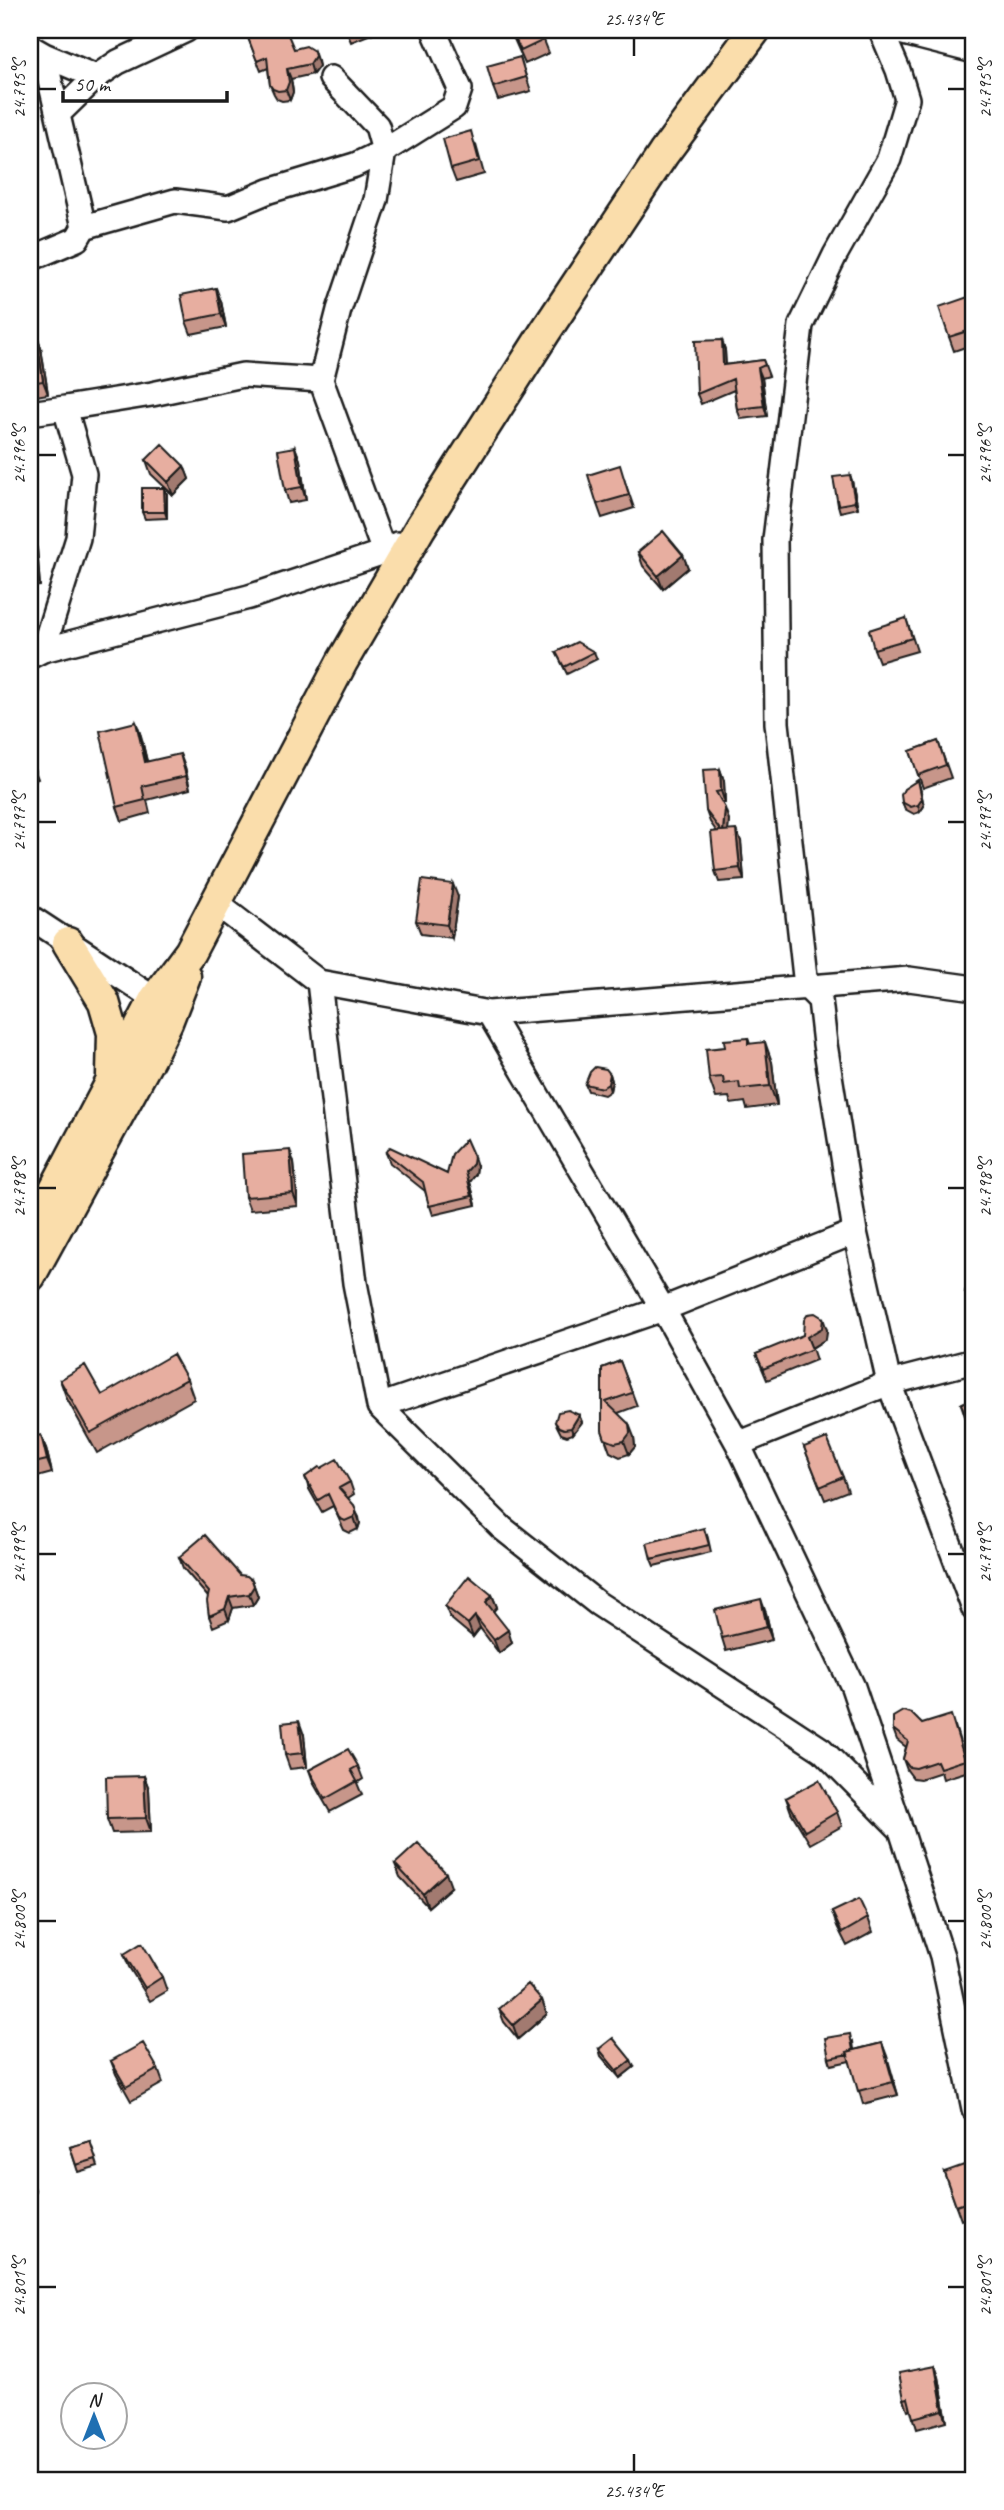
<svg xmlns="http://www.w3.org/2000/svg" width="1004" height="2510" font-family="Caveat,sans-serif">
<rect width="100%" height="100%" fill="#fff"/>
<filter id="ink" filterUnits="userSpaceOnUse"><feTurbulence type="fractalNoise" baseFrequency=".0143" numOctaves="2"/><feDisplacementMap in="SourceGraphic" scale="14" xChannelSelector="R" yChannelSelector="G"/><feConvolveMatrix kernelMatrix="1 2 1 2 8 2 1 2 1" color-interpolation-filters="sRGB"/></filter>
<g filter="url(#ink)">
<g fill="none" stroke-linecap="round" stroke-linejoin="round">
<!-- minor casing -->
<g stroke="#1c1c1c" stroke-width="28">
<path id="minor" d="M881,30L898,70L907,99L889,159L835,255L801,325L775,540L777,723L806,986L820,1000L825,1044L855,1232L889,1383L974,1609
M892,30L974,51
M30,47L44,55L84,227L77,239L30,259
M44,55L96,77
M58,114L96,77L118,62L186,30
M84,227L175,201L228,208L269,191L355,165L384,151L454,107L460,89L435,33L436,30
M321,380L339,310L376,200L384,151L377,126L331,78
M30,413L65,408
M43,650L78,538L84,474L65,408L152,394L243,375L321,380L384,552
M33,655L43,650L249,597L384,552L397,544
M216,903L319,982L355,1283L379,1406L502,1528L597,1603L822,1750L901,1830L942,1956L974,2109
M30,917L167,1007
M319,982L489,1013L909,979L974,988
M489,1013L663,1309L738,1444L853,1687L899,1824
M379,1406L663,1309L855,1232
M738,1444L889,1383L974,1361"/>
</g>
<!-- major casing -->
<g stroke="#1c1c1c" stroke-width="35">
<path id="major" d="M68,943L104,1002L113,1033L112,1075
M30,1236L155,999L190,952L342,662L420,528L545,332L664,153L755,30
M30,1276L151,1055L167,1022L185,976"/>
</g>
<!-- minor -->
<use href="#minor" stroke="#fff" stroke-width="23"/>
<!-- major -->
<use href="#major" stroke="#faddab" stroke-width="30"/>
</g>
<!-- wall -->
<path fill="#c7968a" stroke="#1c1c1c" stroke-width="2" d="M245,30L294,49L318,61L319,66L313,74L291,79L293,92L290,100L282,101L277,99L274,94L270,85L268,68L261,71Z
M346,30H381L351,42Z
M510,30H540L549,53L525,64Z
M524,70L531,91L498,100L493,87Z
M476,145L484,174L456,182L451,169Z
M221,301L226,327L191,334L186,321Z
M974,305V344L954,351L949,337Z
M36,334L41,348L48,394L30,397V335Z
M722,340L725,350L726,365L763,360L769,376L762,378L767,416L741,419L737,409L734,390L701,404L697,394Z
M295,447L300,460L306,500L289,503L285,490Z
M146,460L184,466L189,479L173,495L151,474Z
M850,475L852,481L858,508L840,512L838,505Z
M624,479L634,508L602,518L597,504Z
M164,488L167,494V518L145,519L142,512Z
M30,536H32L37,549L40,586L30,587Z
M638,552L683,555L688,568L663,589L643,566Z
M906,618L917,651L879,662L874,649Z
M556,652H594L597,659L567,674Z
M136,722L141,736L147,761L185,767L190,789L147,800L150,813L122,821L117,807Z
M938,741L951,778L923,788L910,751Z
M30,757L38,779L30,782Z
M720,769L724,781L725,803H722L729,820L728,830L741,841L744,880L719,882L715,871L717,832L710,822L706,811Z
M920,787L924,806L920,812L914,814L905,809L902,802Z
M458,897L452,938L421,934L416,921Z
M748,1038L750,1044L772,1062L777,1105L747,1109L745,1102L731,1104L729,1097L716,1098L709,1078L725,1047Z
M610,1074L612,1081L610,1091L604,1095L588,1091L585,1084Z
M386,1153L447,1174L477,1166L476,1174L470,1182L476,1205L433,1215L425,1191L390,1163Z
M294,1163L298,1206L250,1210L245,1197Z
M974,1270V1298L968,1299L965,1292Z
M827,1330L826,1339L812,1348L816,1360L767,1380L756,1354Z
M620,1361L637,1406L618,1413L634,1437L635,1447L629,1454L620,1457L610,1452L602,1430V1368Z
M187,1379L194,1399L97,1453L67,1399L60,1380L102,1395Z
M974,1397V1434L965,1416L961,1404Z
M579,1415L582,1422L573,1434L567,1436L561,1434L555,1422Z
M30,1438L46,1448L52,1473L30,1479Z
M804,1447L843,1477L848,1491L825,1500Z
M321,1468L350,1482L354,1494L348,1498L359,1517L360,1523L358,1529L350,1533L344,1530L333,1506L322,1512L309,1489L305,1477Z
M707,1534L711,1552L654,1566L651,1559Z
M179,1557L252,1580L258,1597L253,1605L233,1608L229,1620L213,1627L209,1616L208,1597L183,1568Z
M492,1595L497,1607L493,1611L512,1643L499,1653L480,1628L473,1637L450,1618L445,1606Z
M766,1613L772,1640L726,1651L722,1638Z
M922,1724L955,1726L969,1771L943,1779L941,1772L920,1779L913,1778L907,1770L903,1759L906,1747L897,1740L893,1729Z
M304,1735L307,1767L290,1769L285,1755Z
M358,1766L363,1779L357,1783L362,1795L330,1812L314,1784L309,1770Z
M144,1776L149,1789L151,1832L112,1833L107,1819Z
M786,1798L837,1812L842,1826L810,1844L791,1812Z
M30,1825H32L37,1838L38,1865H30Z
M974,1836V1877L968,1859L973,1857L967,1839Z
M395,1864L451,1887L428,1907L400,1877Z
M832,1912L868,1918L873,1932L847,1946L837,1926Z
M124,1954L162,1977L167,1991L150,2001L129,1967Z
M542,2000L547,2014L518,2039L504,2022L499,2009Z
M853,2041L854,2050L882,2043L898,2095L863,2104L850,2061L831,2065L829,2058Z
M599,2049L634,2067L620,2078L601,2056Z
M111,2061L158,2069L163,2083L131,2101L116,2074Z
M90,2141L98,2166L78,2172L70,2147Z
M944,2172L974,2193V2215L961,2220Z
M30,2176L36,2192L30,2196Z
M935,2366L939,2377L947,2421L917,2429L911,2409L908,2410L904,2399Z"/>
<!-- shaded-wall -->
<path fill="#a27a70" stroke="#1c1c1c" stroke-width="2" d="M314,51L319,66L313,74L310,64Z
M287,69L291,79L293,92L290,100L286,90Z
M216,288L221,301L226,327L221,314Z
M36,334L41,348L48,394L43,381Z
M722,340L725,350L726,376L723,365Z
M758,368L762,378L767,416L764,406Z
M295,447L300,460L306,500L302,487Z
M184,466L189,479L173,495L168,482Z
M850,475L852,481L858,508L855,502Z
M164,488L167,494V518L165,512Z
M32,536L37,549L40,586L35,573Z
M683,555L688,568L663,589L658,576Z
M136,722L141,736L150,775L145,762Z
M31,733L36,746L30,751V734Z
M180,754L185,767L190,789L186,776Z
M720,769L724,781L725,803L721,791Z
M918,780L924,806L920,812L918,805Z
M725,808L729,820L727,842L723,831Z
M736,830L741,841L744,880L740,868Z
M453,884L458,897L452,938L447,925Z
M765,1042L772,1062L777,1105L770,1086Z
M610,1074L612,1081L610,1091L608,1084Z
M290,1150L294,1163L298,1206L293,1193Z
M474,1157L477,1166L476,1174L470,1182L476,1205L466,1172Z
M823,1318L827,1330L826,1339L811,1348L807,1337Z
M579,1415L582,1422L573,1434L571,1428Z
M629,1424L634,1437L635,1447L629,1454L624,1441Z
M41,1435L46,1448L52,1473L47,1460Z
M354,1505L360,1523L358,1529L354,1517Z
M252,1580L258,1597L253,1605L249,1594Z
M492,1595L497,1607L491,1614L486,1602Z
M229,1597L233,1608L229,1620L225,1609Z
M761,1599L766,1613L772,1640L767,1627Z
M475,1616L480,1628L473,1637L468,1624Z
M508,1630L512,1643L499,1653L494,1640Z
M299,1721L304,1735L307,1767L303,1753Z
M144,1776L149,1789L151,1832L146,1818Z
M32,1825L37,1838L38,1865L33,1851Z
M446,1873L451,1887L428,1907L423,1894Z
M542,2000L547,2014L518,2039L513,2025Z
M882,2043L887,2056L898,2095L893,2082Z
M631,2060L634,2067L620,2078L617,2071Z
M935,2366L939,2377L947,2421L943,2410Z"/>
<!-- building -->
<path fill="#e7aea0" stroke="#1c1c1c" stroke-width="2" d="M245,30H286L294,49L306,46L314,51L315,56L310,64L287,69L289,82L286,90L278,91L273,89L270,85L267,57L257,61Z
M511,30H540L544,40L521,51Z
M520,57L526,77L493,87L487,66Z
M471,131L479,161L451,169L443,139Z
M216,288L221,314L186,321L181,295Z
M971,296L974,307V329L949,337L939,307Z
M36,334L43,381L30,383V335Z
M722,340L723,365L763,360L765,365L758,368L764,406L737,409L733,379L697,394L695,341Z
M162,444L184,466L168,482L146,460Z
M295,447L302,487L285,490L278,450Z
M620,465L629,495L597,504L588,475Z
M850,475L855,502L838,505L833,477Z
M142,488H164L165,512H142Z
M663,531L683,555L658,576L638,552Z
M30,536H32L35,573H30Z
M906,618L912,638L874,649L869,630Z
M577,642L594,652L564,667L556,652Z
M136,722L145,762L180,754L186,776L142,786L145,800L117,807L100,731Z
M938,741L946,765L918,775L910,751Z
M720,769L721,791L716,792L725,808L723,831L736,830L740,868L715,871L711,832L721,831L706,811L703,770Z
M918,780L922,799L918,805L911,807L902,802L901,795L904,789Z
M422,880L453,884L447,925L416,921Z
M748,1038V1044L765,1042L770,1086L740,1089L739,1082L724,1084L723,1077L709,1078L706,1049L725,1047L724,1040Z
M595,1067L606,1069L610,1074L608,1084L602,1088L585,1084L590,1072Z
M466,1139L474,1157L473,1164L466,1172L472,1196L429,1206L423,1182L386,1153L390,1147L447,1174L452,1154Z
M290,1150L293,1193L245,1197L242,1154Z
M974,1270V1291L965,1292L972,1271Z
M815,1313L823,1318L822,1328L807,1337L812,1349L763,1369L756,1354L803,1335L804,1320L808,1314Z
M173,1354L187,1379L90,1433L60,1380L85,1365L102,1395Z
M620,1361L632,1393L606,1402L629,1424L630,1433L624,1441L615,1443L605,1439L602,1430V1368Z
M974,1397V1430L961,1404Z
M568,1410L579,1415L571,1428L564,1429L559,1427L555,1422L558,1412Z
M41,1435L47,1460L30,1464V1438Z
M827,1438L843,1477L820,1487L804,1447Z
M337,1459L350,1482L339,1488L354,1505L356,1511L354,1517L345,1521L339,1518L328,1494L318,1500L305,1477L319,1467L321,1468Z
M704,1528L709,1545L651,1559L647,1543Z
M205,1535L240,1575L247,1576L252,1580L254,1586L249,1594L229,1597L225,1609L209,1616L207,1601L209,1592L179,1557Z
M469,1576L492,1595L486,1602L508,1630L494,1640L475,1616L468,1624L445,1606Z
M761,1599L767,1627L722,1638L715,1610Z
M903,1711L911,1713L922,1724L951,1715L965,1760L940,1768L937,1761L916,1768L909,1767L903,1759L908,1741L893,1729V1717Z
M299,1721L303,1753L285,1755L282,1723Z
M348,1749L358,1766L351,1770L357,1781L325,1799L309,1770Z
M144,1776L146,1818L107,1819L106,1777Z
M819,1780L837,1812L805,1831L786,1798Z
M30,1825H32L33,1851H30Z
M974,1836V1854L967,1839Z
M418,1843L446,1873L423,1894L395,1864Z
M974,1856V1872L968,1859Z
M859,1899L868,1918L842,1933L832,1912Z
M142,1943L162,1977L145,1988L124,1954Z
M528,1984L542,2000L513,2025L499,2009Z
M850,2034L853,2050L847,2052L848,2054L829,2058L825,2038Z
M613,2038L631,2060L617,2071L599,2049Z
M143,2043L158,2069L126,2087L111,2061Z
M882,2043L893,2082L858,2091L847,2052Z
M90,2141L96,2159L76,2165L70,2147Z
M964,2165L974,2193V2200L956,2206L944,2172Z
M935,2366L943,2410L913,2418L908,2398L904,2399L899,2373Z"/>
</g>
<!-- ticks -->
<path fill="none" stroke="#1c1c1c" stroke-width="2.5" d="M634,38V56M38,89H56M948,89H965M38,455H56M948,455H965M38,822H56M948,822H965M38,1188H56M948,1188H965M38,1554H56M948,1554H965M38,1921H56M948,1921H965M38,2287H56M948,2287H965M634,2454V2472"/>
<!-- margin -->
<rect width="1004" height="2510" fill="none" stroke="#fff" stroke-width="77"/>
<!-- north arrow -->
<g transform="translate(94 2416)"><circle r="33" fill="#ffffff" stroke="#a4a4a4" stroke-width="2"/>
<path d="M0-5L12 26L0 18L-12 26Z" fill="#1f6fb2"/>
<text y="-10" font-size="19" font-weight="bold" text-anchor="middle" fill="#1c1c1c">N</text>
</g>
<!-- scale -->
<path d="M63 91v10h164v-10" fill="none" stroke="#1c1c1c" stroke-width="3.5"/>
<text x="74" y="91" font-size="21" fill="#1c1c1c" stroke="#ffffff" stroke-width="5" paint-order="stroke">50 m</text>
<rect x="38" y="38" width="927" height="2434" fill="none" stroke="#1c1c1c" stroke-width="2.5"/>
<g font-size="18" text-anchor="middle" fill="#1c1c1c">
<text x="634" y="25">25.434°E</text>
<text transform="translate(19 89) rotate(-90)" y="6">24.795°S</text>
<text transform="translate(985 89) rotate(-90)" y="6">24.795°S</text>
<text transform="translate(19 455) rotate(-90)" y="6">24.796°S</text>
<text transform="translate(985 455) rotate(-90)" y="6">24.796°S</text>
<text transform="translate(19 822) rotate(-90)" y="6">24.797°S</text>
<text transform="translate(985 822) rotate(-90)" y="6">24.797°S</text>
<text transform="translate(19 1188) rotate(-90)" y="6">24.798°S</text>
<text transform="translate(985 1188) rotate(-90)" y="6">24.798°S</text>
<text transform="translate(19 1554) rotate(-90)" y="6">24.799°S</text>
<text transform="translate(985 1554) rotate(-90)" y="6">24.799°S</text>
<text transform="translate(19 1921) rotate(-90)" y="6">24.800°S</text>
<text transform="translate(985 1921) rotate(-90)" y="6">24.800°S</text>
<text transform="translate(19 2287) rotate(-90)" y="6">24.801°S</text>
<text transform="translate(985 2287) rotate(-90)" y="6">24.801°S</text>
<text x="634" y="2497">25.434°E</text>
</g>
</svg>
